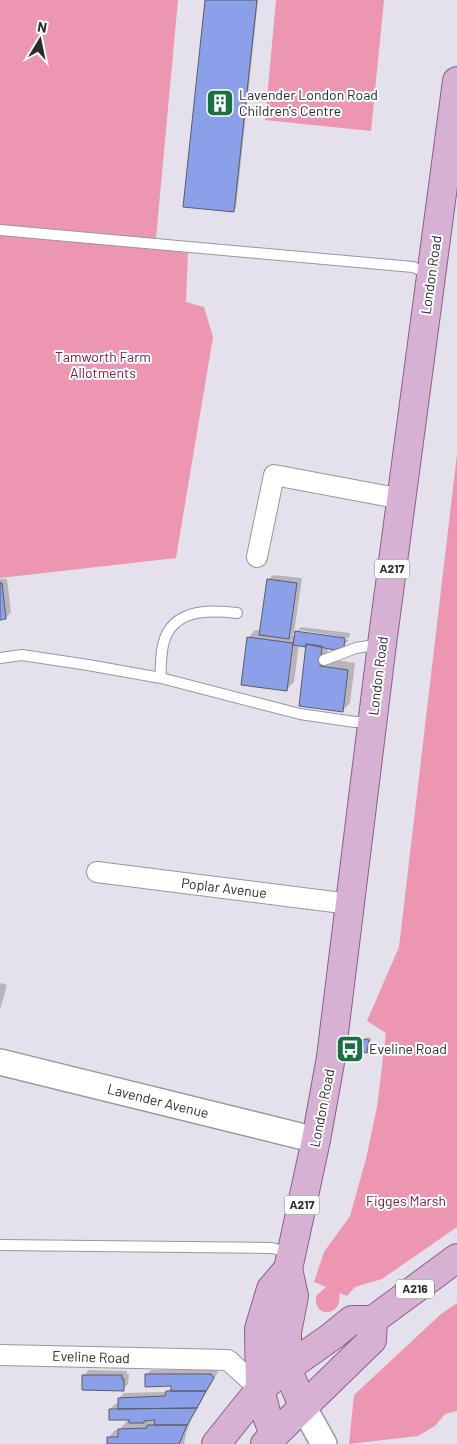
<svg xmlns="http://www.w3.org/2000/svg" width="457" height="1444" font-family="Barlow,sans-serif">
<rect width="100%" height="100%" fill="#e5e1ec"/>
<!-- green -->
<path fill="#ec96b1" d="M0,0H178L155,249L188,253L186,302L204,307L213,337L176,558L0,578Z
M276,0H384L371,131L265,120Z
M457,454V1227L382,1279L355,1287L347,1296L339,1293C344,1316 313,1320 316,1296L326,1287L314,1282L324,1252L350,1216L366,1159L377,1107L386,1033L367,1021L399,947Z
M457,1303V1411L445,1414L435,1426L418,1436L349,1444L354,1395L441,1314Z"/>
<!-- shadow -->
<path fill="#0003" d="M206,0H258L236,208L234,210Z
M273,575L302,578L294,633L291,635H296V632L301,627L350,633L349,638L299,630V633L349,640L343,645L328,648L312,646L328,648L327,659L355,663L350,703L342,711L308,645L299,644L294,682L287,689L248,638L255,630L261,631L268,580Z
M0,579H7L11,612L6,618H0Z
M0,983L7,985L0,1010Z
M367,1037L371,1038L369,1049L366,1051L365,1039Z
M216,1369L218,1372L192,1418L186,1434L184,1444H108V1438L115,1430H119L129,1419L110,1409L115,1404H119V1398L124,1393L167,1392L174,1385L146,1375L151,1370Z
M89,1370L127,1371V1374H129L128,1384L123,1389L84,1375Z"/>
<!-- building -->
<path fill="#8c9fe9" stroke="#5a5d67" d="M205,0H257L234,212L183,207Z
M267,579L297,583L289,639L259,635Z
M0,583H2L6,619L0,620Z
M295,631L345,638L344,647L334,650L306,644V647L293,645Z
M247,637L293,643L287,691L241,685Z
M306,644L322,646L320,666L348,670L343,712L299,706Z
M364,1039L369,1040L367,1053L362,1052Z
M145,1374H211L214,1378L206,1391H171V1386L145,1387Z
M82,1375H122V1379H124V1391L82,1390Z
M166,1391H206L197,1408L118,1409V1398L165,1396Z
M197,1408L187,1425H154L155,1420L144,1421V1423H129V1420H109V1409Z
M147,1425H187L179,1444H107V1437H118V1429L147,1428Z"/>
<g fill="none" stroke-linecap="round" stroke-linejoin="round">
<!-- service casing -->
<g stroke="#9996a0" stroke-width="12">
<path id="service" d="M0,230L413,267L431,275
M0,658L22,655L88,665L161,678L300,714L355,722L372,721
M324,660L356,648L381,644
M161,678C160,668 161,660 162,651C167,610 204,609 237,613
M0,1245L272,1248L291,1253"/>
</g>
<!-- minor casing -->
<g stroke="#9996a0" stroke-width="22">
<path id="minor" d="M257,557L274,475L402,499
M97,872L350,904
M0,1355L228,1360L260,1389"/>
</g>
<!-- tertiary casing -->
<g stroke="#9996a0" stroke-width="28">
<path id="tertiary" d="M0,1062L316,1140
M303,1406L324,1444"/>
</g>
<!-- primary casing -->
<g stroke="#8a6086" stroke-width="30">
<path id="primary" d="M288,1269L294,1296L287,1332V1368L303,1406
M274,1435L267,1416L260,1389L259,1329L271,1289L288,1269L316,1140L331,1057L382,644L457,81
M216,1444L260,1389L287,1368L331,1337L352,1320H373L457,1258
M265,1444L372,1340L373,1320"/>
</g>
<!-- service -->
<use href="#service" stroke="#fff" stroke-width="10"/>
<!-- minor -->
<use href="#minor" stroke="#fff" stroke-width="20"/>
<!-- tertiary -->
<use href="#tertiary" stroke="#fff" stroke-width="25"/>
<!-- primary -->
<use href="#primary" stroke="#d7b1d3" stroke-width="28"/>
</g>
<!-- icons -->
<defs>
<g id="building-square" transform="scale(1.4375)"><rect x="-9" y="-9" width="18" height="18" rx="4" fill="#197043" stroke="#fff"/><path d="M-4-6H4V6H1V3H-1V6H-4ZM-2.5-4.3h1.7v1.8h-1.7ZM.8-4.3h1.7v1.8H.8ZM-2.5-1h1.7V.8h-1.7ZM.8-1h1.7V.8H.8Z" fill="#fff"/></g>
<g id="bus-square" transform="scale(1.4375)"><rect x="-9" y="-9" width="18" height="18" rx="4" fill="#197043" stroke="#fff"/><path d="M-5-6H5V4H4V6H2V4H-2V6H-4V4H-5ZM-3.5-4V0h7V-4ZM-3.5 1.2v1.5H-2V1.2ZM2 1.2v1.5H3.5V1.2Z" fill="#fff"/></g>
</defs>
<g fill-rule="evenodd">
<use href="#building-square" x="220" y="103"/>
<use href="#bus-square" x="350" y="1049"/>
</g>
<g text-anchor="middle" stroke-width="4" stroke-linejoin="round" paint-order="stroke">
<!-- shield labels -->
<g fill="#fff" stroke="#6b6a6d" stroke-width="1">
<rect x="374.5" y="559.5" width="35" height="19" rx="4"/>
<rect x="284.5" y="1195.5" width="35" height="19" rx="4"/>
<rect x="396" y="1279.5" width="38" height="19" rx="4"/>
</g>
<g font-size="12" font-weight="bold" fill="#2c2a2f">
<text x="392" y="573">A217</text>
<text x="302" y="1209">A217</text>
<text x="415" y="1293">A216</text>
</g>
<!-- poi labels -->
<g font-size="14" fill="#2c2a2f" stroke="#fff" text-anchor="start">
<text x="239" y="100">Lavender London Road<tspan x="239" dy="16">Children's Centre</tspan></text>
<text x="369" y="1054">Eveline Road</text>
</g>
<!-- street labels -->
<g font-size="14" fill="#2c2a2f" stroke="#fff">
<text transform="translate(431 275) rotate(-82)" y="5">London Road</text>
<text transform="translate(378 676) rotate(-83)" y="5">London Road</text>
<text transform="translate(224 888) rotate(7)" y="5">Poplar Avenue</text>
<text transform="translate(158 1101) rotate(14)" y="5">Lavender Avenue</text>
<text transform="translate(322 1108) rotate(-79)" y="5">London Road</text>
<text transform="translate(91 1357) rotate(2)" y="5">Eveline Road</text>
</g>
<!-- park labels -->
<g font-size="14" fill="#801a46" stroke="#fff">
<text x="103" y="362">Tamworth Farm<tspan x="103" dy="16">Allotments</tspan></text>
<text x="406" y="1206">Figges Marsh</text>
</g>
</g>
<!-- north arrow -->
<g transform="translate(40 40) rotate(10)" stroke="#ffffff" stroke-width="4" paint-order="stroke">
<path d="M0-4L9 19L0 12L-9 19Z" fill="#2c2a2f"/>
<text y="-8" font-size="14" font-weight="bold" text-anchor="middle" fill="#2c2a2f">N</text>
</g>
</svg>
